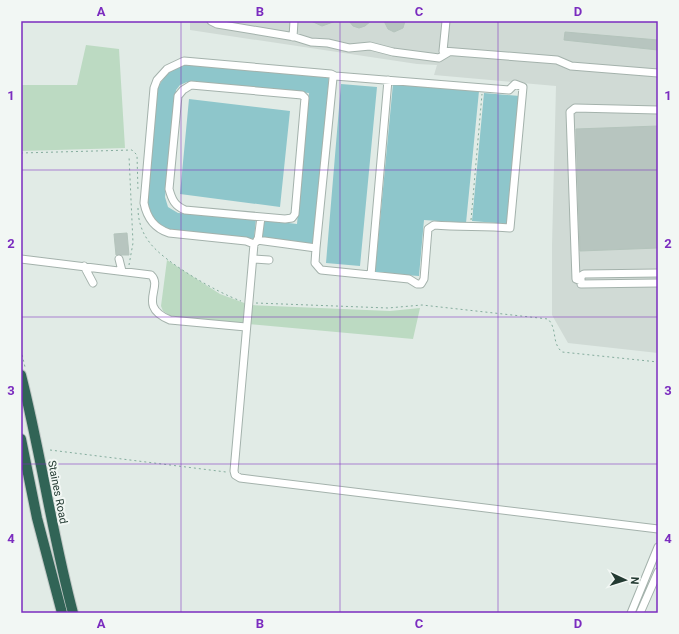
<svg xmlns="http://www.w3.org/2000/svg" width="679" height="634" font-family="Roboto,sans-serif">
<rect width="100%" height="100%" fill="#e1ebe6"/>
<!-- built -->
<path fill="#d0dad5" d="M190,21H658V353L568,343L552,315V245L556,86L434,75L437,65L417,64L190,30Z"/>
<!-- green -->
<path fill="#bcdac2" d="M86,45L119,49L125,148L21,151V85H77Z
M167,260L220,294L247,304L245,325L172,317L163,311L161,306Z
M251,305L390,311L420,308L413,339L249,324Z"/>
<!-- water -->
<path fill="#8ec6cb" d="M186,64L329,76L314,244L262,239L264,220L297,224L309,93L187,82L180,85L176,90L165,197L168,207L178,213L256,219L254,239L175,231C158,226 147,216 147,198L157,88L169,71Z
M341,84L377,87L360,266L326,263Z
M393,84L479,91L466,223L424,220L419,276L375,273Z
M484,93L520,96L508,224L472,221Z
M189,99L290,111L280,207L180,194Z"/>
<!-- building -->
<path fill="#b7c5bf" stroke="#b4c4bc" d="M311,21H336L322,26Z
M349,21H371L365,26L359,28L353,26Z
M384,21H405L403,28L394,32L388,29Z
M565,32L658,40V50L564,40Z
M658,126V248L580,251L576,129Z
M127,233L129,255H116L114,234Z"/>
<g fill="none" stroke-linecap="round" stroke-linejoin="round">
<!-- minor casing -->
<g stroke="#a4b2ac" stroke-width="9">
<path id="minor" d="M211,21L217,24L295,37L311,42L328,43L349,48L370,46L393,52L439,58L449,52
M446,21L443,51L557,60L571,66L658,73
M293,37L294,21
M191,85L302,95L305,98L295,214L292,218L285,219L185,210C175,206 172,200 169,189L178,96L183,90Z
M261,217L258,240L254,244L234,471L235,475L240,478L658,529
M257,240L316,248L315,263L321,270L409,279L417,284H421L424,279L428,229L434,225C460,227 484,226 510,228L523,87L515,84L509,90L335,76L333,78L316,248
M254,244L246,241L169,233C154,228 147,218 144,203L154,88L157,80L167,69L184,61L331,74L335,76
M21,259L151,275C164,287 136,306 170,320L246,327
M119,259L122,271
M253,259L269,260
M84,266L93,283
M658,273L584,274L581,276V284L658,283
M371,275L388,80
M581,281L576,279L570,112L575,108L658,110
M631,613L658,547
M640,613L658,572"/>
</g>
<!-- highway casing -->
<g stroke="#c1c8c6" stroke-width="12">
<path id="highway" d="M21,375C41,454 52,534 73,613
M21,439L37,518L62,613"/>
</g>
<!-- path -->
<path stroke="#84ac9d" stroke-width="1" stroke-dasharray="2 3" stroke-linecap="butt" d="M21,153L132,150L137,155L138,191
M138,208C138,221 142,233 150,243C164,262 218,293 241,301
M471,220L482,94
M129,265L133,243L129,156
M256,303L388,308L422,305L548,319C558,330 551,342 562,352L658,362
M21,350L25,367
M50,450L226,472"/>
<!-- minor -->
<use href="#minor" stroke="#fff" stroke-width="7"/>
<!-- highway -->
<use href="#highway" stroke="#316456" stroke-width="10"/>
</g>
<!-- grid -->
<path fill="none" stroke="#7b2cbf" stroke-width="1" stroke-opacity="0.55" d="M181,21V613M340,21V613M498,21V613M21,170H658M21,317H658M21,464H658"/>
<g text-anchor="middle" stroke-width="4" stroke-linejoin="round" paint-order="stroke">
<!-- street labels -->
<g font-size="11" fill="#233a32" stroke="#f2f7f4">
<text transform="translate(58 492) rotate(79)" y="4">Staines Road</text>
</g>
</g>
<!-- border -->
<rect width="679" height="634" fill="none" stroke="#f2f7f4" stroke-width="44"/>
<!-- north arrow -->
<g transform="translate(625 580) rotate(94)" stroke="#f2f7f4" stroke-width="3" paint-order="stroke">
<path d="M0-3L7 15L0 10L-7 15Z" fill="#233a32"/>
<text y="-6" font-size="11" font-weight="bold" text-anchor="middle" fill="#233a32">N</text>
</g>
<rect x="22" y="22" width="635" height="590" fill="none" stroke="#7b2cbf" stroke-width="1.5"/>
<g font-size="13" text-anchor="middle" font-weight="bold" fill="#7b2cbf">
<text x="101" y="16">A</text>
<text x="260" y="16">B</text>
<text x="419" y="16">C</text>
<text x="578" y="16">D</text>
<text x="11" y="100">1</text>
<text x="668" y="100">1</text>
<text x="11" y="248">2</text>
<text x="668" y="248">2</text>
<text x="11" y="395">3</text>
<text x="668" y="395">3</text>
<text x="11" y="543">4</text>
<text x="668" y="543">4</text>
<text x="101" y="628">A</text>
<text x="260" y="628">B</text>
<text x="419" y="628">C</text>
<text x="578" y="628">D</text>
</g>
</svg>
